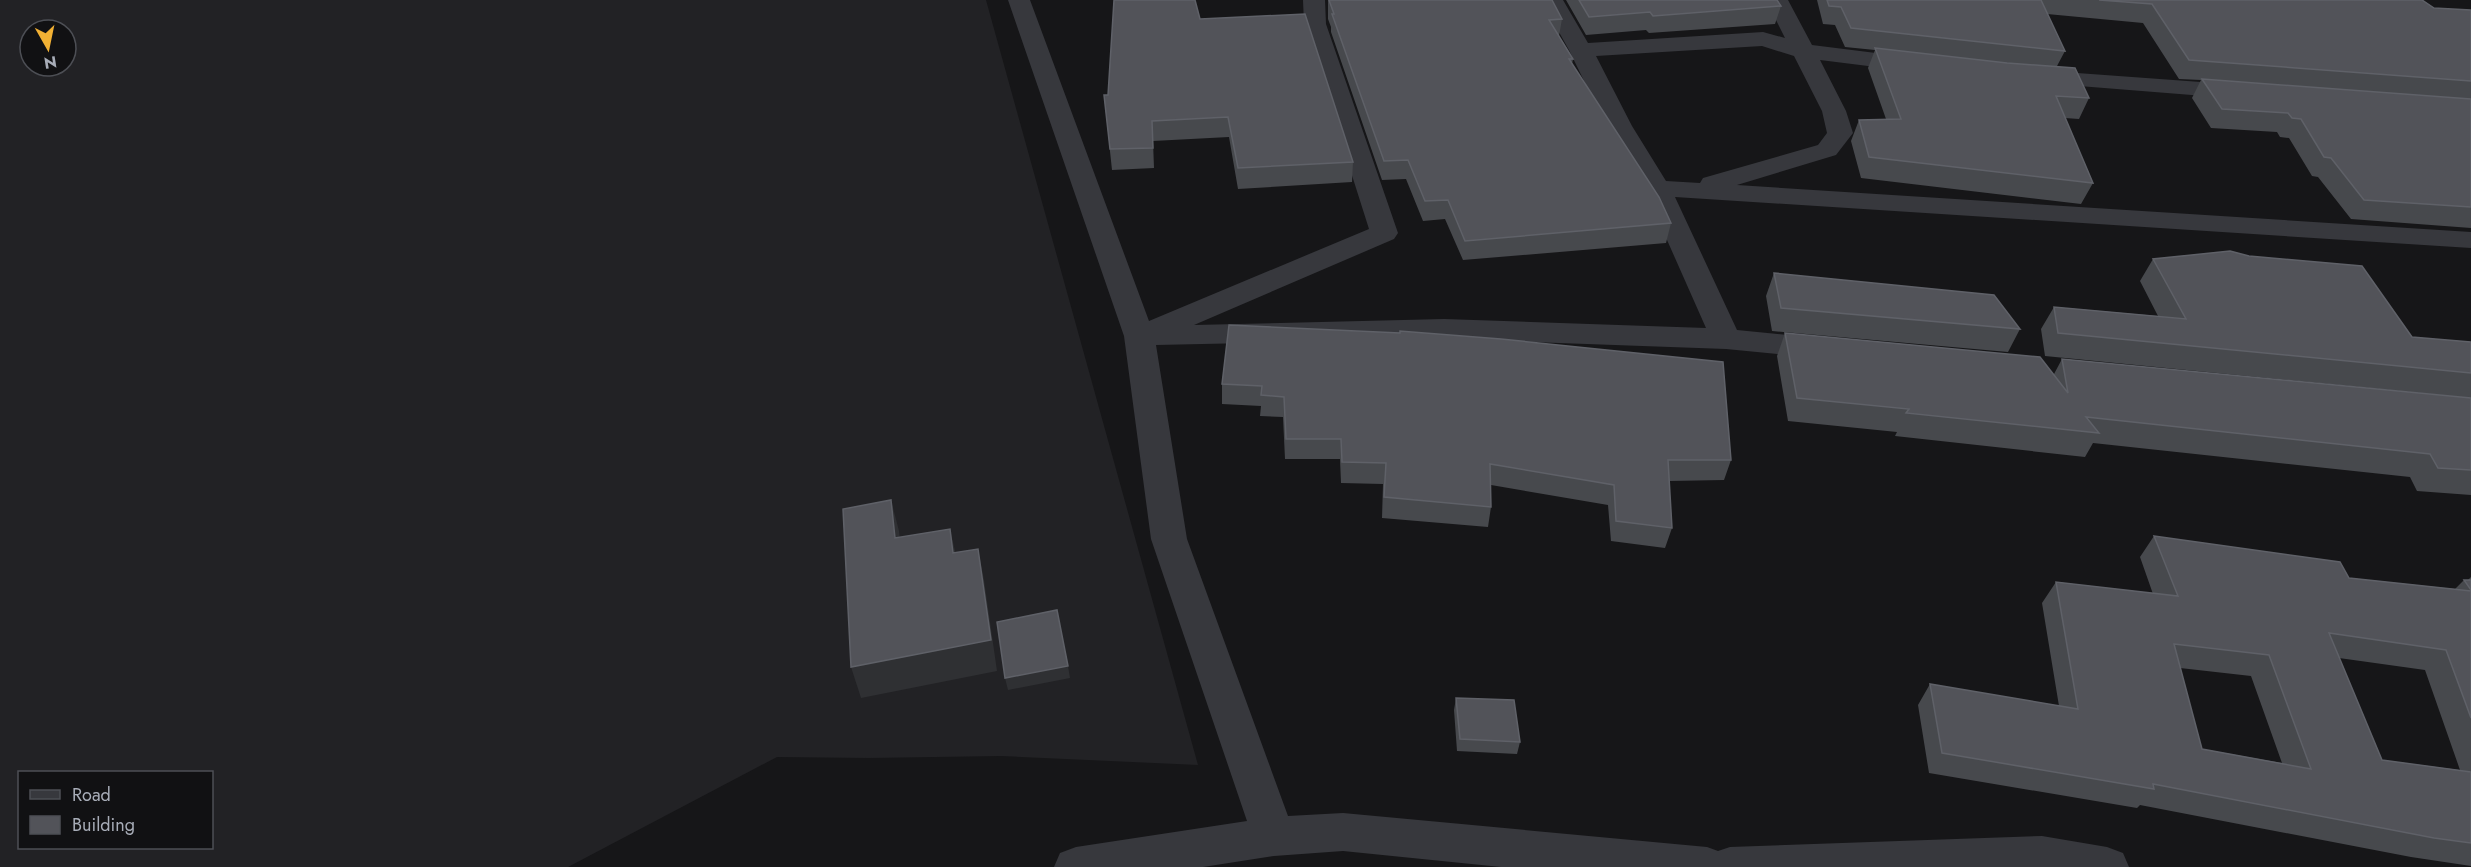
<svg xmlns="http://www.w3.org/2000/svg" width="2471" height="867" font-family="Jost,sans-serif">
<rect width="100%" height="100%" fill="#161618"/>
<!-- built -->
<path fill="#222225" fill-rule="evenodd" d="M0,0H986L1198,765L1001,756L869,758L777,757L568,867H0ZM30,30H66V66H30ZM20,772H212V848H20Z"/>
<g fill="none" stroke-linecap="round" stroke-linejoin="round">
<!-- minor -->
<path fill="#37383d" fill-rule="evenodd" d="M1008,0H1030L1149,321L1369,229L1304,24L1303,0H1325L1326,24L1398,233L1394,239L1194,325L1444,319L1706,328L1644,188L1606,126L1569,50L1541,0H1563L1588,43L1763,32L1785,38L1766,0H1788L1812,45L1916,58L1924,60L1928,65L1924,70L1916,72L1820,60L1846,111L1853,133L1836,155L1737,185L2471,232V248L1675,197L1737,330L1827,339L1838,342L1842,349L1838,356L1827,359L1726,349L1444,339L1156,345L1187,539L1288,816L1343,813L1707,847L1718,851L1730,847L2042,836L2107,847L2123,853L2129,867H1501L1343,851L1274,856L1203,867H1054L1060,853L1076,847L1247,821L1151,539L1124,336ZM1762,46L1794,56L1822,111L1827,133L1818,145L1703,178L1700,183L1666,181L1632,126L1596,56Z
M2036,70L2242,85L2251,87L2254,92L2251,97L2242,99L2028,82L2024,77L2028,72Z"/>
</g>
<!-- wall -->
<path fill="#47494d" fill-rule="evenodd" d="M1328,0H1552L1562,19L1559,36L1573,59L1572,64L1671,223L1666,243L1463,260L1445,219L1423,221L1406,179L1382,180L1331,32V27L1328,19Z
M1566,0H1777L1781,6L1775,24L1649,33L1646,30L1586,35Z
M1817,0H2422L2434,8L2471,10V228L2351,219L2318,177L2312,176L2289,138L2280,137L2277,132L2211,128L2192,98L2201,80L2179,79L2143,23L2047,14L2065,51L2057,66L2089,98L2079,119L2065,118L2093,183L2081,204L1861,178L1851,141L1859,120L1886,119L1868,68L1875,50L1845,47L1835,25L1823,24Z
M1200,19L1353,162L1352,182L1238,189L1229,137L1153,141L1154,168L1112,170L1104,95H1108Z
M2153,259L2412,337L2471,342V398L2045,356L2041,329L2054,307L2158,316L2140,281Z
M1774,273L2020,329L2008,352L1772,331L1766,296Z
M1229,325L1731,460L1724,480L1669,481L1672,528L1665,548L1611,541L1608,505L1491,485V507L1488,527L1382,518L1383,484L1341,483L1340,459H1285L1283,417L1260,416L1261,406L1222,404V384Z
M1785,333L2054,374L2062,359L2471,398V495L2417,491L2410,477L2093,443L2085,457L1895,436L1897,432L1788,421L1777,356Z
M2154,536L2349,578L2455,589L2464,580H2468L2471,577V866L2411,857L2140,805L2137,808L1929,773L1918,705L1930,684L2059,706L2042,603L2056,582L2153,594L2140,557ZM2339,658L2425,670L2460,770L2382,760ZM2180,668L2251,676L2282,763L2202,749Z
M1456,698L1520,742L1517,754L1457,751L1454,710Z"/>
<!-- shaded-wall -->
<path fill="#2f3033" d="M891,500L899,531L903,569L895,538Z
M950,529L957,560L953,553Z
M978,549L984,580L997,671L861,698L851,667Z
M1068,666L1070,678L1008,690L1005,678Z"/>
<!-- building -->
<path fill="#525359" stroke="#5f6168" stroke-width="1.5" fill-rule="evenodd" d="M1114,0H1195L1200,19L1305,14L1353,162L1238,168L1228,117L1152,121L1153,148L1110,149L1104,95H1108Z
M1329,0H1552L1562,19L1549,20L1573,59H1569L1659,197L1671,223L1465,241L1448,200L1425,201L1408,160L1384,161L1332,14H1334Z
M1579,0H1777L1781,6L1653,16L1650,12L1589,17Z
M1827,0H2041L2065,51L1851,28L1841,7L1829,6Z
M2099,0H2422L2434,8L2471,10V81L2189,60L2152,4Z
M1875,48L2007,63L2075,68L2089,98L2056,96L2093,183L1869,157L1859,120L1901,119Z
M2202,79L2471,99V207L2364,200L2331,158L2324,157L2301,119L2292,118L2288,113L2222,109Z
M2230,251L2249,256L2362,266L2412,337L2471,342V373L2058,333L2054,307L2186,319L2153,259Z
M1774,273L1994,295L2020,329L1781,308Z
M1229,325L1400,333V331L1501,339L1723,362L1731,460H1668L1672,528L1616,521L1614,485L1490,464L1491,507L1384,497L1386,463L1342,462L1341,439H1286L1284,397L1261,395L1262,386L1222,384Z
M1785,333L2040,357L2068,393L2062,359L2471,398V470L2438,468L2430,454L2086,417L2099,433L1906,413L1909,409L1797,398Z
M891,500L895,538L950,529L953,553L978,549L991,640L851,667L843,509Z
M2154,536L2340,562L2349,578L2471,591V718L2446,650L2329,633L2382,760L2471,772V843L2434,838L2153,784L2154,789L1942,753L1930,684L2078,709L2056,582L2178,596ZM2174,644L2269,655L2311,769L2202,749Z
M2464,580H2471V590Z
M1057,610L1068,666L1005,678L997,622Z
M1456,698L1514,700L1520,742L1460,739Z"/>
<!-- legend -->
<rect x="18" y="771" width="195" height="78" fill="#111113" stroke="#4d4f55" stroke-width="1.5"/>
<rect x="30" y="790" width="30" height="9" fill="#37383d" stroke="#4d4f55" stroke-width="1.5"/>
<text x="72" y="801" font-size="18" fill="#a8adb8">Road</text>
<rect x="30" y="816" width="30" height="18" fill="#525359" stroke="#4d4f55" stroke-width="1.5"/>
<text x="72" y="831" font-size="18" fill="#a8adb8">Building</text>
<!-- north arrow -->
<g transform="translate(48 48) rotate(171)"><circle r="28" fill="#111113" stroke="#4d4f55" stroke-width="1.5"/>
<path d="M0-4.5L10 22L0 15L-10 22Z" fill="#f2b134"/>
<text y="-9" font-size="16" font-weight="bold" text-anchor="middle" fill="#a8adb8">N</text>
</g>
</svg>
